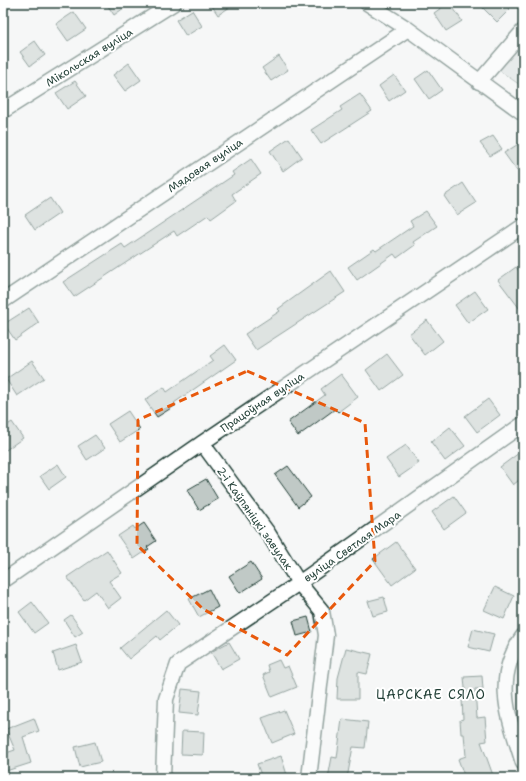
<svg xmlns="http://www.w3.org/2000/svg" width="526" height="781" font-family="'Shantell Sans',sans-serif">
<rect width="100%" height="100%" fill="#f6f7f7"/>
<filter id="ink" filterUnits="userSpaceOnUse"><feTurbulence type="fractalNoise" baseFrequency=".025" numOctaves="2"/><feDisplacementMap in="SourceGraphic" scale="8" xChannelSelector="R" yChannelSelector="G"/><feConvolveMatrix kernelMatrix="1 2 1 2 8 2 1 2 1" color-interpolation-filters="sRGB"/></filter>
<g filter="url(#ink)">
<!-- green -->
<path fill="#d6dcdb" stroke="#7a8c88" d="M523,38V87L497,69Z"/>
<!-- building -->
<path fill="#c0c9c6" stroke="#1f3d34" d="M106,3H131L114,15Z
M210,3H236L218,15Z
M448,3H450L462,21L446,31L434,13Z
M478,3H504L510,9L497,22Z
M192,10L202,26L186,36L176,20Z
M74,12L86,29L68,41L56,24Z
M35,41L45,55L30,66L20,52Z
M279,56L288,70L271,81L262,68Z
M129,63L141,80L125,91L113,75Z
M428,70L442,90L429,99L415,79Z
M394,75L405,90L389,101L379,86Z
M75,81L86,96L67,109L56,93Z
M360,94L372,111L321,144L311,130L342,110L340,107Z
M493,136L502,149L490,156L480,143Z
M289,138L302,157L283,171L270,151Z
M520,143L523,148V167L517,171L504,153Z
M251,159L261,174L232,194L236,201L211,219L208,215L177,236L174,231L74,297L63,282L122,244L125,248L234,175L232,172Z
M463,183L476,203L457,215L444,196Z
M50,198L60,213L35,230L25,215Z
M426,211L437,226L413,242L415,245L397,258L394,254L357,280L348,267L374,249L376,251L413,226L410,221Z
M516,267L523,276V313L498,280Z
M331,271L345,292L256,350L245,334L280,311L278,309Z
M475,291L488,309L468,323L455,305Z
M29,308L39,323L15,340L4,324Z
M427,320L443,341L425,355L409,334Z
M225,345L236,360L174,403L176,405L157,417L145,400L164,387L167,392L213,360L210,356Z
M387,354L403,375L381,391L366,370Z
M32,361L44,378L17,396L6,379Z
M341,374L358,397L338,412L335,409L298,436L288,422L325,395L321,389Z
M488,399L500,415L477,432L465,416Z
M128,411L140,429L120,442L108,424Z
M12,422L23,438L3,452V428Z
M450,427L465,446L445,461L431,442Z
M95,435L105,448L87,460L78,446Z
M406,445L419,463L399,477L386,459Z
M523,450V477L513,485L500,467Z
M58,464L66,477L49,489L40,476Z
M288,466L311,497L298,507L275,475Z
M206,479L218,499L199,510L187,490Z
M454,496L466,513L444,529L432,512Z
M144,523L156,541L147,547L149,549L134,559L118,536L133,526L135,529Z
M396,542L415,568L392,585L373,559Z
M107,550L122,573L109,581L121,598L108,608L96,591L84,600L67,577Z
M251,562L262,579L240,593L229,576Z
M495,587L514,596L504,619L484,610Z
M209,589L218,607L199,617L189,599Z
M384,597L388,612L373,616L368,601Z
M32,602L48,623L34,633L19,612Z
M166,610L178,625L160,640L157,636L129,659L120,648Z
M71,615L83,632L75,637L64,620Z
M308,617L312,632L297,636L293,621Z
M473,629L494,634L489,652L468,647Z
M229,642L239,659L221,669L211,652Z
M76,645L82,662L58,670L53,653Z
M346,648L372,654L367,674L358,672V699H337L338,678Z
M279,660L283,668L288,666L297,687L272,697L263,675L269,672L267,665Z
M482,676L483,689H475L477,718L485,717L487,741L481,742L494,778H465L458,759L466,756L464,734H461L460,720L463,719L462,699H466L464,677Z
M182,689L201,691L198,715L179,713Z
M284,710L294,734L272,743L262,718Z
M34,718L39,731L23,737L31,763L6,771L3,754L15,750L6,729Z
M342,719L368,722L365,748L353,747L347,778H328L332,757L337,758Z
M182,731L204,732L203,755L181,754Z
M95,742L101,762L80,767L75,747Z
M281,756L288,778H262L257,764Z"/>
<g fill="none" stroke-linecap="round" stroke-linejoin="round">
<!-- minor casing -->
<g stroke="#1f3d34" stroke-width="17">
<path id="minor" d="M367,3L408,29L523,113
M479,82L523,31
M3,111L174,3
M3,301L408,29
M202,443L268,533L299,583L322,611L326,635L309,778
M3,581L202,443L523,226
M523,636C492,680 509,717 523,763
M163,778L166,699L178,664L299,583L523,424"/>
</g>
<!-- minor -->
<use href="#minor" stroke="#fff" stroke-width="14"/>
</g>
</g>
<!-- marked area -->
<path d="M0 0H526V781H0ZM247,371L365,423L375,561L287,655L203,609L137,545L138,420Z" fill="#f6f7f7" fill-opacity=".55" fill-rule="evenodd"/>
<path fill="none" stroke="#e8590c" stroke-width="3" stroke-dasharray="8 5" stroke-linejoin="round" d="M247,371L365,423L375,561L287,655L203,609L137,545L138,420Z"/>
<g text-anchor="middle" stroke-width="4" stroke-linejoin="round" paint-order="stroke">
<!-- street labels -->
<g font-size="11" fill="#1f3d34" stroke="#fff">
<text transform="translate(89 57) rotate(-32)" y="4">Мікольская вуліца</text>
<text transform="translate(205 165) rotate(-34)" y="4">Мядовая вуліца</text>
<text transform="translate(262 402) rotate(-34)" y="4">Працоўная вуліца</text>
<text transform="translate(255 518) rotate(55)" y="4">2-і Каўпяніцкі завулак</text>
<text transform="translate(352 546) rotate(-35)" y="4">вуліца Светлая Мара</text>
</g>
<!-- quarter labels -->
<g font-size="13" letter-spacing="1" fill="#1f3d34" stroke="#fff">
<text x="431" y="699">ЦАРСКАЕ СЯЛО</text>
</g>
</g>
<!-- margin -->
<rect width="526" height="781" fill="none" stroke="#fff" stroke-width="16"/>
<rect x="8" y="8" width="510" height="765" fill="none" stroke="#1f3d34" stroke-width="1.5" filter="url(#ink)"/>
</svg>
